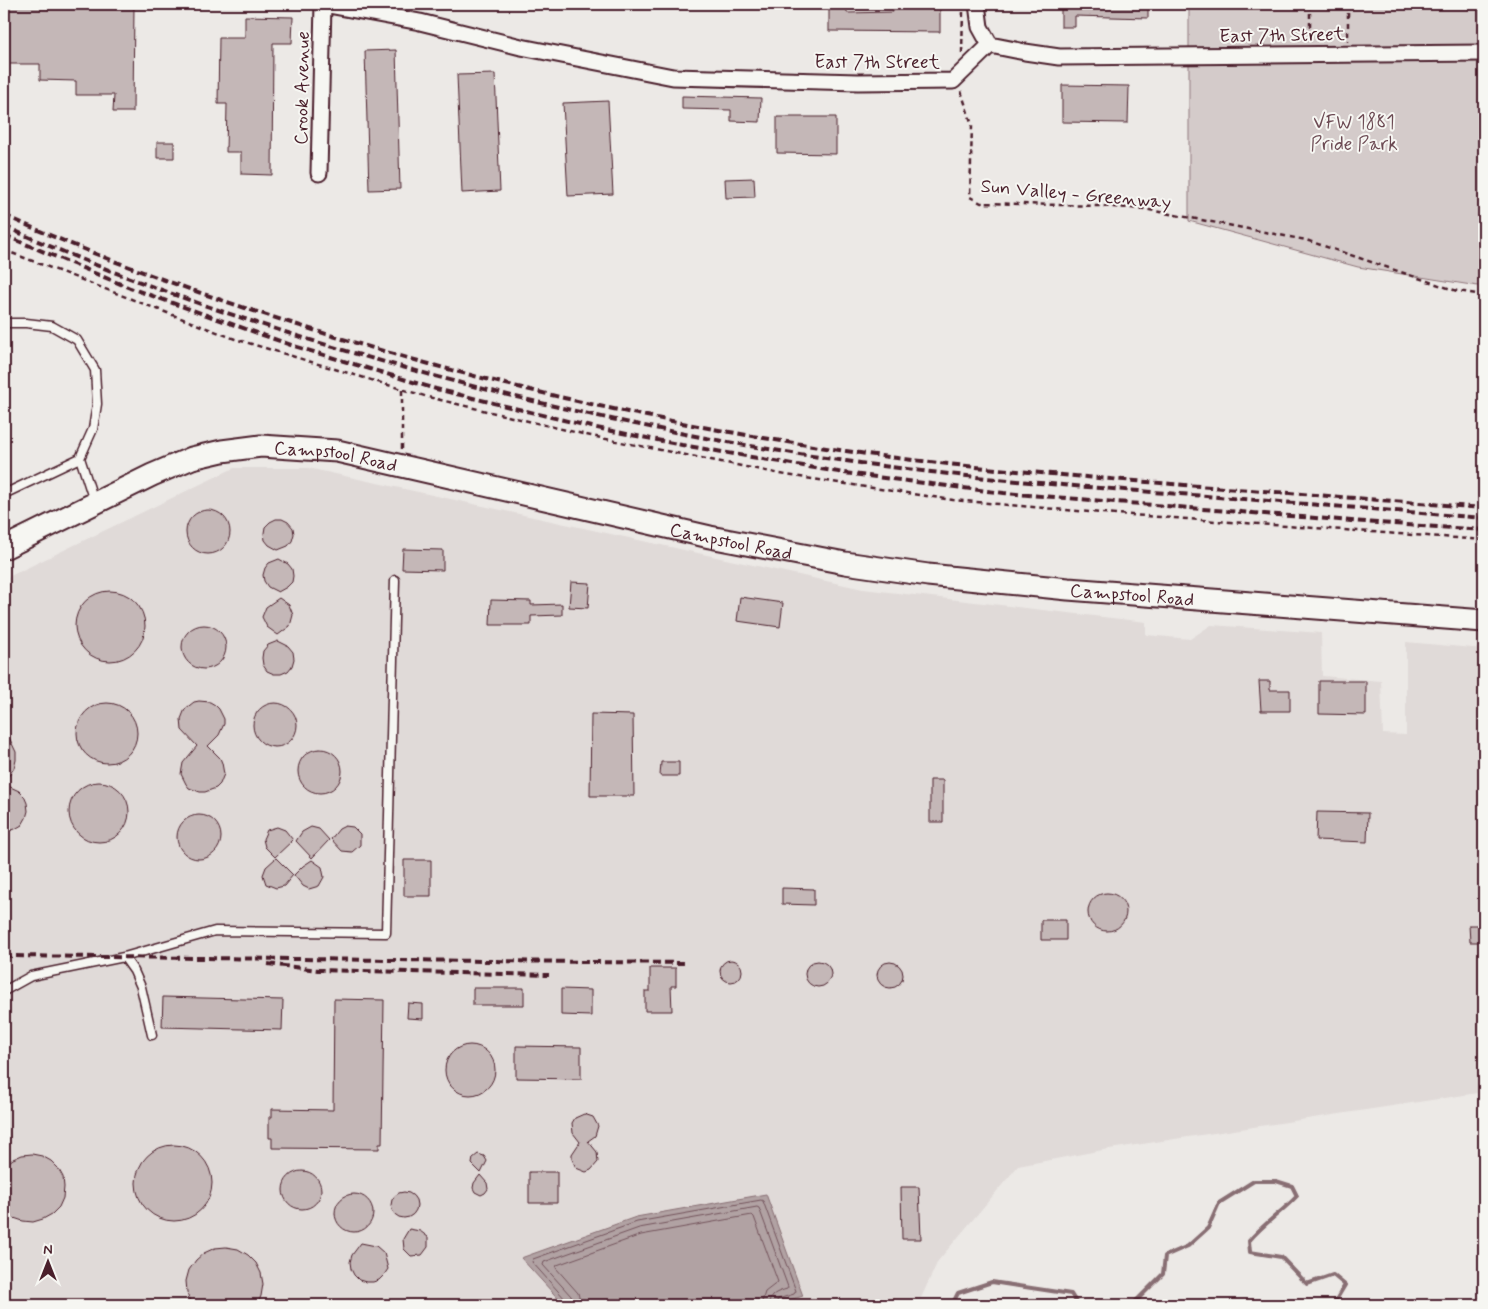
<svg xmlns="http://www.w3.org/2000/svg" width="1488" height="1309" font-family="Mynerve,sans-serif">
<rect width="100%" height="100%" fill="#ece9e6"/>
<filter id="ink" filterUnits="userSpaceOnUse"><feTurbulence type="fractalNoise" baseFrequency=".02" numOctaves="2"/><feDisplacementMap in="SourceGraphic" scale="10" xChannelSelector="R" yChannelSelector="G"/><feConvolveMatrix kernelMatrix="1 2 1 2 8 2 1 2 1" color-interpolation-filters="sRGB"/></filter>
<g filter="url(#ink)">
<!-- built -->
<path fill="#e0dad8" d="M234,468H308L863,589L1146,622V635L1190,639L1211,625L1321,633L1322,676L1381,681L1383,734L1406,735V642L1484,649V1092L1103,1150L1018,1166L938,1261L921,1298L896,1305H4V579Z"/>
<!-- green -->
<path fill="#d4cbca" stroke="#8f757a" d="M1189,4H1484V287L1358,267L1189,221Z"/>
<!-- water -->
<path fill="#b1a2a3" stroke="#886e73" d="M766,1194L803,1296L773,1305H564L521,1258L636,1217Z"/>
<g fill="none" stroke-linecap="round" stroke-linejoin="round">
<!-- shore -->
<path stroke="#73535b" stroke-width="1" d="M568,1305L566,1300L532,1262L533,1259L637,1222L761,1200L763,1201L796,1291L794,1294L778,1299L775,1305
M574,1305L571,1296L543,1265L544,1262L639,1228L757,1207L759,1208L788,1287L787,1289C777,1292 769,1294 769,1305
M581,1305L578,1293L556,1268L557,1265L641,1235L752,1215L754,1217L778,1282L765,1292L761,1305"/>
<!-- stream -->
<path stroke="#886e73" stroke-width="4" d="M952,1305L958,1293L992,1282L1071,1294L1078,1305
M1132,1305L1163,1274L1165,1256L1188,1246L1208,1228L1219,1203L1254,1181H1276L1292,1186L1297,1196C1282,1212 1263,1224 1249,1241L1250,1252L1281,1257L1307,1284L1333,1275L1345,1285L1333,1305"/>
</g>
<!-- building -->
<path fill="#c4b7b7" stroke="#4a1f2b" d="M4,4H134L133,112H113L114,95H76V81L40,80V64H4Z
M829,4H847V13L893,12V7H940V32L829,31Z
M1061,4H1148V18L1075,16V27H1061Z
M245,16L293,17L292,43H273L272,175L241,174V152H226L227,104H218L219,38H245Z
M396,50L400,189L369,190L365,51Z
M495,74L500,191L462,193L457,75Z
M1062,85L1129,86L1128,123L1062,122Z
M682,96L761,98L760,122L731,121V110L682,109Z
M608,101L613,194L568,196L563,103Z
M777,117H836V154L777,153Z
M157,142H174V158H157Z
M754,178L755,197L726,198L725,179Z
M186 532a22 22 0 1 1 44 0a22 22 0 1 1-44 0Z
M276,519H282L288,522L293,528L294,534L292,541L288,546L278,550L269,545L265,540L264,533L265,527L270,522Z
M403,549L443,550V570L402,569Z
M279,559L288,564L292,569L293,576L292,582L287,587L278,592L268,587L264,581L263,575L265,568L269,563Z
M571,582L590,583L588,608L569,607Z
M75 626a35 35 0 1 1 70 0a35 35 0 1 1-70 0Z
M740,597L783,603L780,627L737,621Z
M279,598L289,605L293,615L290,626L278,635L267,627L262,617L266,607Z
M491,600L531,601V605L562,604V615L531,616V625H490Z
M182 647a22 22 0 1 1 44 0a22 22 0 1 1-44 0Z
M278,641L288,646L293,652L294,659L292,666L288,671L281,674H274L267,671L263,665L262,658L263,651L268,645Z
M1259,681H1270V690H1290V711H1261Z
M1319,681H1366V715L1319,714Z
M199,701L210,702L215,705L219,709L224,719V724L219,735L208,746L220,758L222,763L224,774L220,784L216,788L205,792H200L189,788L186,784L181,774L183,763L197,746L182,730L181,719L185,709L194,702Z
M253 725a22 22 0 1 1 44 0a22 22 0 1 1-44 0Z
M77 733a30 30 0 1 1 60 0a30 30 0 1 1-60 0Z
M591,714L633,715L634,796H590Z
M4,727L16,752V760L14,768L4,783Z
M298 771a22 22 0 1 1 44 0a22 22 0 1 1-44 0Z
M661,762H679V776H660Z
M930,780H943V822H930Z
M69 812a30 30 0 1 1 60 0a30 30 0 1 1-60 0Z
M4,784L19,791L24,796L27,803L28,811L26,818L22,825L15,829L4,833Z
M1317,812L1368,813L1367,842L1316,840Z
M177 837a22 22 0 1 1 44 0a22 22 0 1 1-44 0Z
M345,826L353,827L360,834V845L352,852L342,851L331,839L339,829Z
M277,827L285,830L293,840L275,857L265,847L263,839L267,830Z
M311,827L319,829L329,840L312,858L296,841L302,832Z
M276,858L293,875L284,886L276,888L266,884L263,875L266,867Z
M312,860L322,867L324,877L319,886L309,889L303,886L294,875L303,866Z
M404,860H431V896H404Z
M782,888L814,889V905L782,904Z
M1088 912a19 19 0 1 1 38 0a19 19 0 1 1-38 0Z
M1041,920H1066V940H1041Z
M1469,925H1481V942H1470Z
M720 971a11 11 0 1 1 22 0a11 11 0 1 1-22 0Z
M805 974a13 13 0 1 1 26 0a13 13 0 1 1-26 0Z
M877 975a13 13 0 1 1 26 0a13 13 0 1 1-26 0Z
M650,968H676V986H671L672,1011H645V991H650Z
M473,988H524V1005H473Z
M561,989L591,990V1016L561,1015Z
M163,997L283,1000L282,1030L162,1027Z
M334,999L384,1000L382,1144H379V1149L272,1148V1138H269V1117H272V1109L333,1110Z
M408,1003L423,1004V1019L407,1018Z
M445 1070a25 25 0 1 1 50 0a25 25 0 1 1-50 0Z
M516,1046L581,1047V1079L516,1078Z
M584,1114L593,1117L598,1126L595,1136L588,1141L597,1152L598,1162L591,1170L586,1172L576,1168L572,1159V1154L580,1142L573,1133L572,1123L575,1118Z
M136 1183a38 38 0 1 1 76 0a38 38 0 1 1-76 0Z
M32,1154L42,1156L51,1161L58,1168L63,1177L64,1187L63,1198L59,1207L52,1214L43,1219L33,1222L23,1221L14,1218L4,1209V1166L13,1159L22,1155Z
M478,1154L484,1156L487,1161L481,1173L472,1164L473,1158Z
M283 1190a19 19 0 1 1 38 0a19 19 0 1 1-38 0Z
M529,1172H557V1203H529Z
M480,1175L487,1183L488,1189L485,1193L481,1195L475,1192L473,1188L474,1183Z
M901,1187H919L921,1239H902Z
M391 1205a13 13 0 1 1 26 0a13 13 0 1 1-26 0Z
M335 1213a19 19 0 1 1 38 0a19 19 0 1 1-38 0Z
M409,1229L420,1231L428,1237V1247L422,1255L411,1256L404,1249L403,1239Z
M361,1243L376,1246L384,1253L388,1269L384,1275L379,1280L373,1282H366L359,1280L354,1275L351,1269L350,1262L352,1255Z
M226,1247L238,1249L248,1255L256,1263L261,1273L263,1284L261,1296L257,1305H191L187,1292L186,1281L189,1270L196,1260L204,1253L215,1248Z"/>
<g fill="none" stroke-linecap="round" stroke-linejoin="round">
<!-- service casing -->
<g stroke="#4a1f2b" stroke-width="11">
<path id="service" d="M4,323H26L52,326L77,340L95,370L97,404L93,429L80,458L94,501
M4,494L80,458
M124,957L134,971L141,987L152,1035
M4,991L31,976L124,957L215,931L386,933L395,580"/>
</g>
<!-- minor casing -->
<g stroke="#4a1f2b" stroke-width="19">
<path id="minor" d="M323,4L420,22L521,47L673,77L858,82L953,81L990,45
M977,4L980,27L990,45
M990,45L1025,52L1059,57L1484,53
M319,173L323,4"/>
</g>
<!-- secondary casing -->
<g stroke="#4a1f2b" stroke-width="25">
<g id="secondary">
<path id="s1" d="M4,548L152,475L192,458L222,451L261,446L337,451L710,537L845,563L928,575L1068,589L1484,621"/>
</g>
</g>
<!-- path -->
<path stroke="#4a1f2b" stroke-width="2.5" stroke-dasharray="5 4" stroke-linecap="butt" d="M1310,4V42
M1348,4V42
M962,53L963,11
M961,91L972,125L970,197L981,203L1099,206L1144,209L1306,240L1457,291L1484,295
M4,250L235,339L428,397L591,436L786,475L953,500L1089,512L1484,540
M402,390V449"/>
<!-- service -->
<use href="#service" stroke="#f6f6f2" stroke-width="8"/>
<!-- minor -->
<use href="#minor" stroke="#f6f6f2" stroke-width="15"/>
<!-- secondary -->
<use href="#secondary" stroke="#f6f6f2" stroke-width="21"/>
<!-- rail -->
<path stroke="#4a1f2b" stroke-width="4" stroke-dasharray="8 4" stroke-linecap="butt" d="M4,215C101,259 202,295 304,327C481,383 662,424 846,451C954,467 1063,475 1172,484C1276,492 1380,500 1484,508
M4,226C101,270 202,306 304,338C481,393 663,435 846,461C957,477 1068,486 1180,494C1281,502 1383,510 1484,518
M4,235L130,288L291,345L436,389L592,427L682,445L844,473L1004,493L1377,523L1484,530
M4,956L686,963
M268,964L318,970L549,975"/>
</g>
</g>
<g text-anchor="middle" stroke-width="4" stroke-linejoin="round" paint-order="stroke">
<!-- street labels -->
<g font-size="19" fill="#4a1f2b" stroke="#f6f6f2">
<text transform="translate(1282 34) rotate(-1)" y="7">East 7th Street</text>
<text x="877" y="68">East 7th Street</text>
<text transform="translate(301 88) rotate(-89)" y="7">Crook Avenue</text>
<text transform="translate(1076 193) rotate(5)" y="7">Sun Valley - Greenway</text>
<text dy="7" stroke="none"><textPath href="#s1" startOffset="354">Campstool Road</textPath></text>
<text dy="7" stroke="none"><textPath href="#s1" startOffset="759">Campstool Road</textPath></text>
<text dy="7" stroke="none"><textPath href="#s1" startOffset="1164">Campstool Road</textPath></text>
</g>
<!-- park labels -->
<g font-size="19" fill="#6c4a53" stroke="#f6f6f2">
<text x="1354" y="128">VFW 1881<tspan x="1354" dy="22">Pride Park</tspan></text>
</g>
</g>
<!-- margin -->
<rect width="1488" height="1309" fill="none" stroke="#f6f6f2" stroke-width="20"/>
<rect x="10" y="10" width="1468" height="1289" fill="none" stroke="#4a1f2b" stroke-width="2" filter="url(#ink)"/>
<!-- north arrow -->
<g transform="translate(48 1262)" stroke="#f6f6f2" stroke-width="4" paint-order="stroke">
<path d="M0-4L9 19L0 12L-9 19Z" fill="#4a1f2b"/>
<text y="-8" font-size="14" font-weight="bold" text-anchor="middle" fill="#4a1f2b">N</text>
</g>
</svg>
